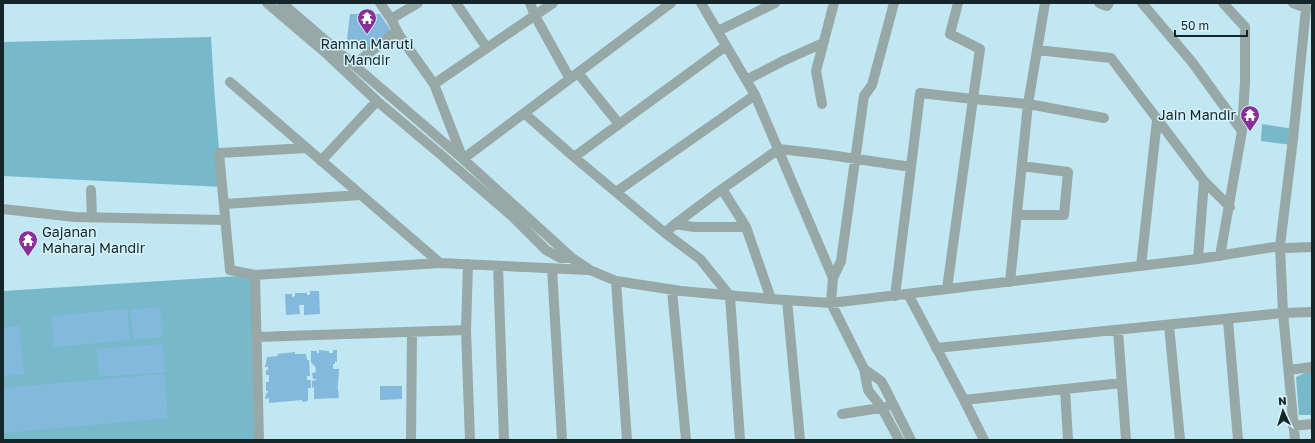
<svg xmlns="http://www.w3.org/2000/svg" width="1315" height="443" font-family="'Golos Text',sans-serif">
<rect width="100%" height="100%" fill="#c1e8f2"/>
<!-- green -->
<path fill="#77b9cb" d="M211,37L214,87L222,187L3,176V42Z
M1262,124L1294,129L1292,145L1261,141Z
M255,275L262,440H3V291Z
M1312,370V415H1299L1296,377Z"/>
<!-- building -->
<path fill="#83b9dc" d="M350,14H380L391,31L365,53L347,39Z
M310,291H319L320,314L304,315V305H299L300,314L286,315L285,294H292V297L295,296V293H307V295H310Z
M160,307L163,337L133,339L131,310Z
M127,309L130,340L54,347L51,316Z
M19,326L24,374L3,376V328Z
M163,344L165,372L99,377L97,349Z
M319,350L329,351V353H333V350H337V362L335,361V364H333V369H339L338,386L337,388H338L339,398L314,399V387L312,388V381L316,380V379H313L312,373L316,372L315,366L312,364L313,363H311V351H317V353H319Z
M295,352V354H306L307,360H309L310,376H307V380H311V388H308V401L303,402L302,400L269,403V398L265,399L266,394L268,392V391H266V382H269V375H266V370H268V367H265L267,357L278,356L277,354Z
M164,374L168,418L3,433V388Z
M380,386H402V399L380,400Z"/>
<g fill="none" stroke-linecap="round" stroke-linejoin="round">
<!-- minor -->
<path stroke="#97a8a7" stroke-width="10" d="M267,3L328,55L377,101L440,154L513,217L546,250L560,258H572
M282,3L463,159L572,258L590,270L616,281L681,291L771,299L831,303L1198,259L1280,246L1285,248L1312,247
M380,3L391,19L399,35L434,84L463,159L671,3
M456,3L487,48
M530,3L535,16L570,79
M701,3L755,95L833,278L831,303L864,369L868,390L882,408L899,440
M1099,3L1107,6L1109,3
M1142,3L1192,62L1242,131
M1293,3L1306,8L1293,139L1280,246L1283,313L1295,440
M391,19L418,3
M718,31L775,3
M1037,50L1111,58L1204,181L1198,259
M354,65L397,31
M578,73L619,124
M746,80L785,60L823,43
M230,82L440,263L588,270
M434,84L553,3
M822,104L816,71L834,3
M524,113L574,157L665,233L700,259L730,296L740,440
M574,157L726,46
M321,161L377,101
M1204,181L1230,207
M91,190L92,218
M616,192L755,95
M224,204L361,195
M3,209L75,217L225,220
M1017,215H1064L1068,172L1022,166
M675,224L722,189
M746,227L771,299
M665,233L675,224L694,227H746L722,189L779,149L823,154L911,167L920,93L973,99L980,49L950,34L958,3
M1220,256L1242,131L1245,82V27L1223,3
M498,266L504,440
M1141,266L1157,120
M552,268L562,440
M255,275L230,270L219,153L307,148
M833,278L841,261L864,96L872,85L894,3
M616,281L627,440
M1010,282L1028,104L1045,3
M947,289L973,99L1028,104L1104,118
M672,290L686,440
M908,294L964,400L984,440
M895,296L911,167
M787,300L800,440
M1228,320L1238,440
M1169,325L1180,440
M466,330L468,264
M1118,330L1126,440
M257,337L466,330L470,440
M936,348L1283,313L1312,312
M864,369L881,381L885,388L911,440
M1289,370L1312,367
M1065,389L1122,383
M964,400L1065,389L1068,440
M842,414L886,407
M1293,426L1312,424
M259,440L255,275L440,263
M411,440L412,332"/>
</g>
<!-- icons -->
<defs>
<g id="temple-pin" transform="scale(1)"><path d="M0 17L-7.5 6A9.5 9.5 0 1 1 7.5 6Z" fill="#8a2f9a" stroke="#d5f3fc"/><path d="M0-6L5-2H3V0L6.5 2.5H4V6H1.5V3h-3V6H-4V2.5H-6.5L-3 0V-2H-5Z" fill="#fff"/></g>
</defs>
<g fill-rule="evenodd">
<use href="#temple-pin" x="367" y="18"/>
<use href="#temple-pin" x="1250" y="115"/>
<use href="#temple-pin" x="28" y="240"/>
</g>
<g text-anchor="middle" stroke-width="3" stroke-linejoin="round" paint-order="stroke">
<!-- poi labels -->
<g font-size="14" fill="#162529" stroke="#d5f3fc">
<text x="367" y="49">Ramna Maruti<tspan x="367" dy="16">Mandir</tspan></text>
<text x="1236" y="120" text-anchor="end">Jain Mandir</text>
<text x="42" y="237" text-anchor="start">Gajanan<tspan x="42" dy="16">Maharaj Mandir</tspan></text>
</g>
</g>
<!-- border -->
<rect width="1315" height="443" fill="none" stroke="#162529" stroke-width="8"/>
<!-- north arrow -->
<g transform="translate(1283 411) rotate(356)" stroke="#d5f3fc" stroke-width="3" paint-order="stroke">
<path d="M0-3L7 15L0 10L-7 15Z" fill="#162529"/>
<text y="-6" font-size="11" font-weight="bold" text-anchor="middle" fill="#162529">N</text>
</g>
<!-- scale -->
<path d="M1175 30v6h72v-6" fill="none" stroke="#162529" stroke-width="2"/>
<text x="1181" y="30" font-size="12" fill="#162529" stroke="#d5f3fc" stroke-width="3" paint-order="stroke">50 m</text>
</svg>
